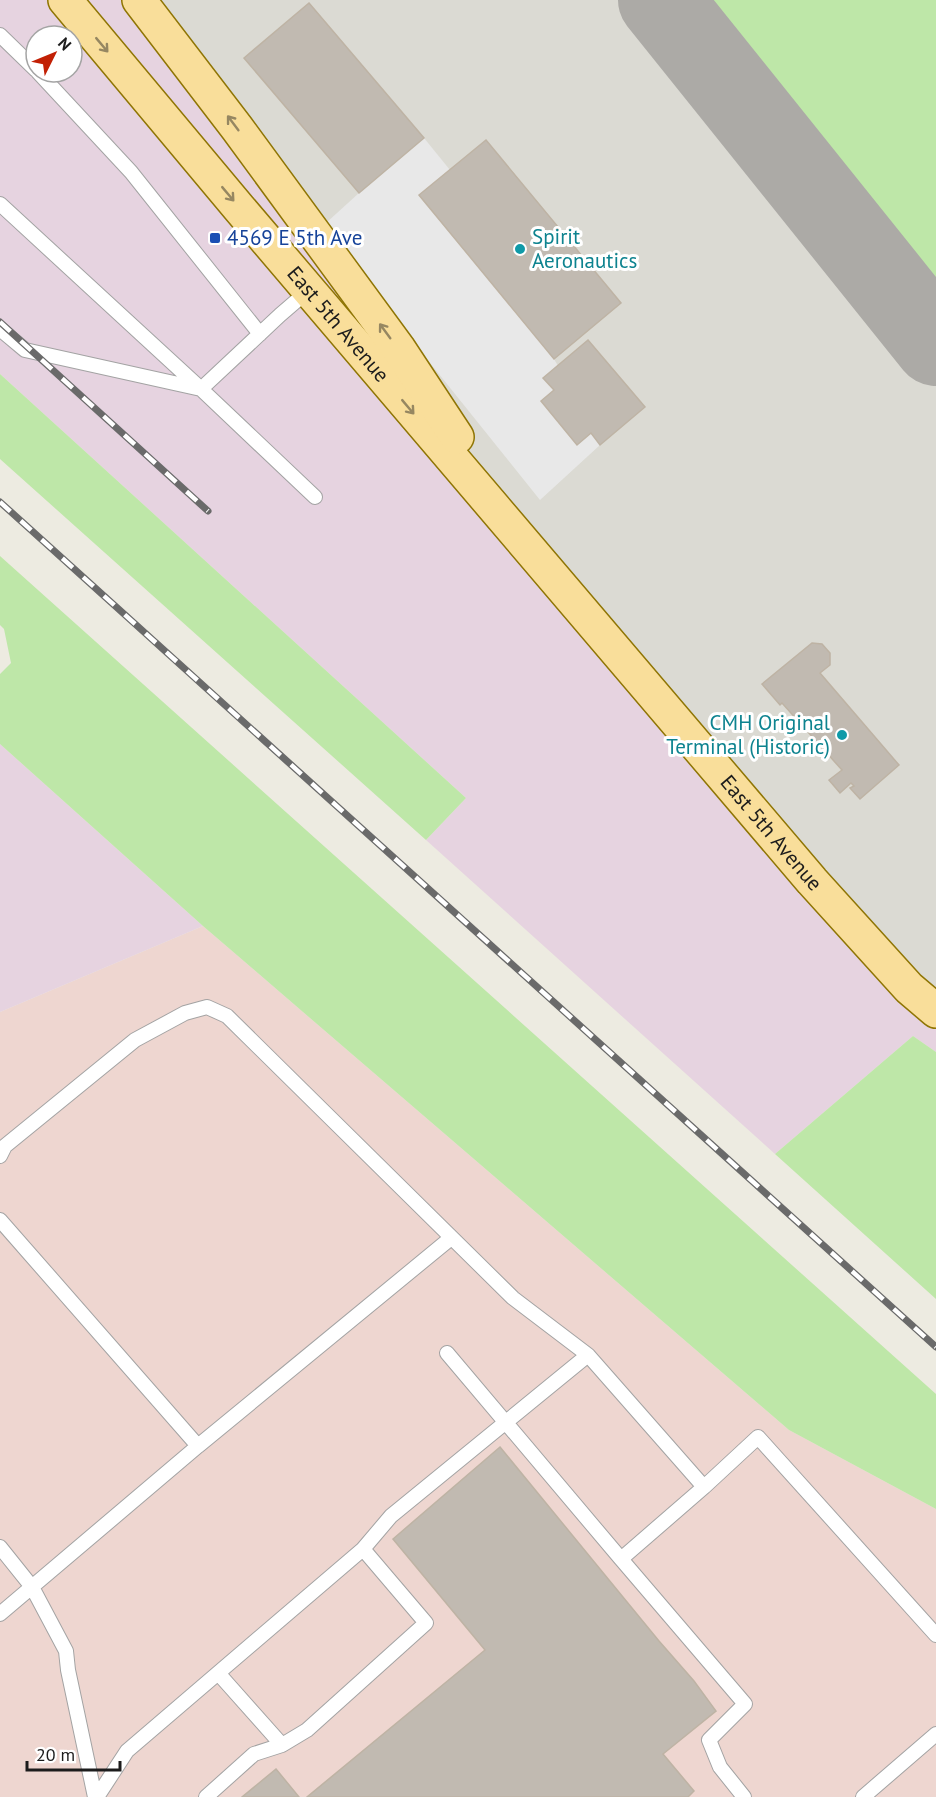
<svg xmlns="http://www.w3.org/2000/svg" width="936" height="1797" font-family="'PT Sans',sans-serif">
<rect width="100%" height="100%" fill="#edebe1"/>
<!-- commercial -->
<path fill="#eed6d0" d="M203,926L789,1430L936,1509V1797H0V1012Z"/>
<!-- industrial -->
<path fill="#e6d3e0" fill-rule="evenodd" d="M0,0H694L936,299V1052L913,1036L775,1154L426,840L466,798L0,374ZM36,36H72V72H36Z
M0,744L203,926L0,1012Z"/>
<!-- airport -->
<path fill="#dbdad3" d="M139,0H936V1011L520,538Z"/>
<!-- grass -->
<path fill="#bee7a8" d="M694,0H936V299Z
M0,374L466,798L426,840L0,459Z
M0,556L936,1394V1509L789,1430L203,926L0,744V674L11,663L4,629L0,625Z
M913,1036L936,1052V1299L775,1154Z"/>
<!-- parking -->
<path fill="#e8e8e8" d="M424,138L450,170L419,196L554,359L558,366L543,378L554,390L541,401L577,445L591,433L600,445L540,500L398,323L326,223L359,193Z"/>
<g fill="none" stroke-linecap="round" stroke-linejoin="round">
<!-- taxiway -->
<path stroke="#acaaa6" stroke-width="84" d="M660,0L936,344"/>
</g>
<!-- building -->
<path fill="#c1bab1" stroke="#beb3a4" stroke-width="1.5" d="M309,3L424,138L359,193L244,58Z
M486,140L621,303L554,359L419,195Z
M588,340L645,407L600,445L591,433L577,445L541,401L554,390L543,378Z
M812,643L822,644L830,653V665L820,673L899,765L860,799L850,788L854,786L851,783L840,793L829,780L842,770L782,703L780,705L762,684Z
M500,1447L659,1641L694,1681L716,1711L663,1754L694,1791L688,1797H307L485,1650L393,1539Z
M276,1769L299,1797H242Z"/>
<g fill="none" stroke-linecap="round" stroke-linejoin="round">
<!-- lane casing -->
<g stroke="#a3a3a3" stroke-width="16">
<path id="lane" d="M0,35L36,70
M38,72L131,172L260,334
M0,204L201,389L280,315L309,290
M0,329L25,350L201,389L315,497
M0,1156L5,1146L135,1040L185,1013L207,1007L227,1016L513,1298L588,1355L704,1487L758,1437L936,1635
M0,1220L198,1446L0,1614
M447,1353L621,1559
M198,1446L451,1238
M704,1487L621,1559L745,1704L709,1740L720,1767L744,1797
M0,1547L32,1587L66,1651L68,1670L95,1797
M363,1549L391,1516L588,1355
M218,1673L282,1745
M97,1797L127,1751L363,1549L426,1623L307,1730L282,1745L254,1754L206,1797
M863,1797L936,1734"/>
</g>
<!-- primary casing -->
<g stroke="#8f7504" stroke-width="36">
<g id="primary">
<path id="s1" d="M65,0L239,208L812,881L909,988L936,1011"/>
<path d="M139,0L237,128L399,349L457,437"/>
</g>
</g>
<!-- lane -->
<use href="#lane" stroke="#fff" stroke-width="14"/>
<!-- primary -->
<use href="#primary" stroke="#f9de9a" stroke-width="33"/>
<!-- rail casing -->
<g stroke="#6a6a6a" stroke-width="7">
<path id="rail" d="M0,322L208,511
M0,502L936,1347"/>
</g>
<!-- rail -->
<use href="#rail" stroke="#fff" stroke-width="4.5" stroke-dasharray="14" stroke-linecap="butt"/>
</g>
<!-- one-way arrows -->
<defs><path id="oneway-shaft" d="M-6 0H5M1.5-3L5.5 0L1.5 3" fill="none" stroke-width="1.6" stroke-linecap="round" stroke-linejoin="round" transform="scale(1.5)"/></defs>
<g stroke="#968761">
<use href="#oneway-shaft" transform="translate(102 45) rotate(50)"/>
<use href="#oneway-shaft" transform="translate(233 123) rotate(-127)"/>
<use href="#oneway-shaft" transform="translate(228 194) rotate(50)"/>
<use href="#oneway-shaft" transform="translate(385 331) rotate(-126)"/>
<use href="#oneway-shaft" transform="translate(408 407) rotate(50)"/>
</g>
<!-- markers -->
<rect fill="#1a4fb4" stroke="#fff" stroke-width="2" x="209" y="232" width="12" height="12" rx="3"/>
<g fill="#0f9aa8" stroke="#fff" stroke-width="2">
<circle cx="520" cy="249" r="6"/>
<circle cx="842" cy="735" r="6"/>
</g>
<g text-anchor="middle" stroke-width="6" stroke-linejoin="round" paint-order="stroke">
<!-- culture labels -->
<g font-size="21" fill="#0d838f" stroke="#fff" text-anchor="start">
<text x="532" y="244">Spirit<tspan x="532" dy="24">Aeronautics</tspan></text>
<text x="830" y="730" text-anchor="end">CMH Original<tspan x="830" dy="24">Terminal (Historic)</tspan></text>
</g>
<!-- transit labels -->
<g font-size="21" fill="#164399" stroke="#fff" text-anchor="start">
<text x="227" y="245">4569 E 5th Ave</text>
</g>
<!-- street labels -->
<g font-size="21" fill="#1c1c1c" stroke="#fff">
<text dy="7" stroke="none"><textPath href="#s1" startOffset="424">East 5th Avenue</textPath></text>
<text dy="7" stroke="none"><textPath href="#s1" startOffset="1092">East 5th Avenue</textPath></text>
</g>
</g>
<!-- north arrow -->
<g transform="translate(54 54) rotate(47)"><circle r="28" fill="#ffffff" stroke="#a4a4a4" stroke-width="1.5"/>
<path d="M0-4.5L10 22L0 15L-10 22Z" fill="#c22005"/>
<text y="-9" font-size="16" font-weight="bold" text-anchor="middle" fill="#1c1c1c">N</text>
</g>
<!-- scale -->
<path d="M27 1761v9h93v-9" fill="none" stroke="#1c1c1c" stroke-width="3"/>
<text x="36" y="1761" font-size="18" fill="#1c1c1c" stroke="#ffffff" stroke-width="4.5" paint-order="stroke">20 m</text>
</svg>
